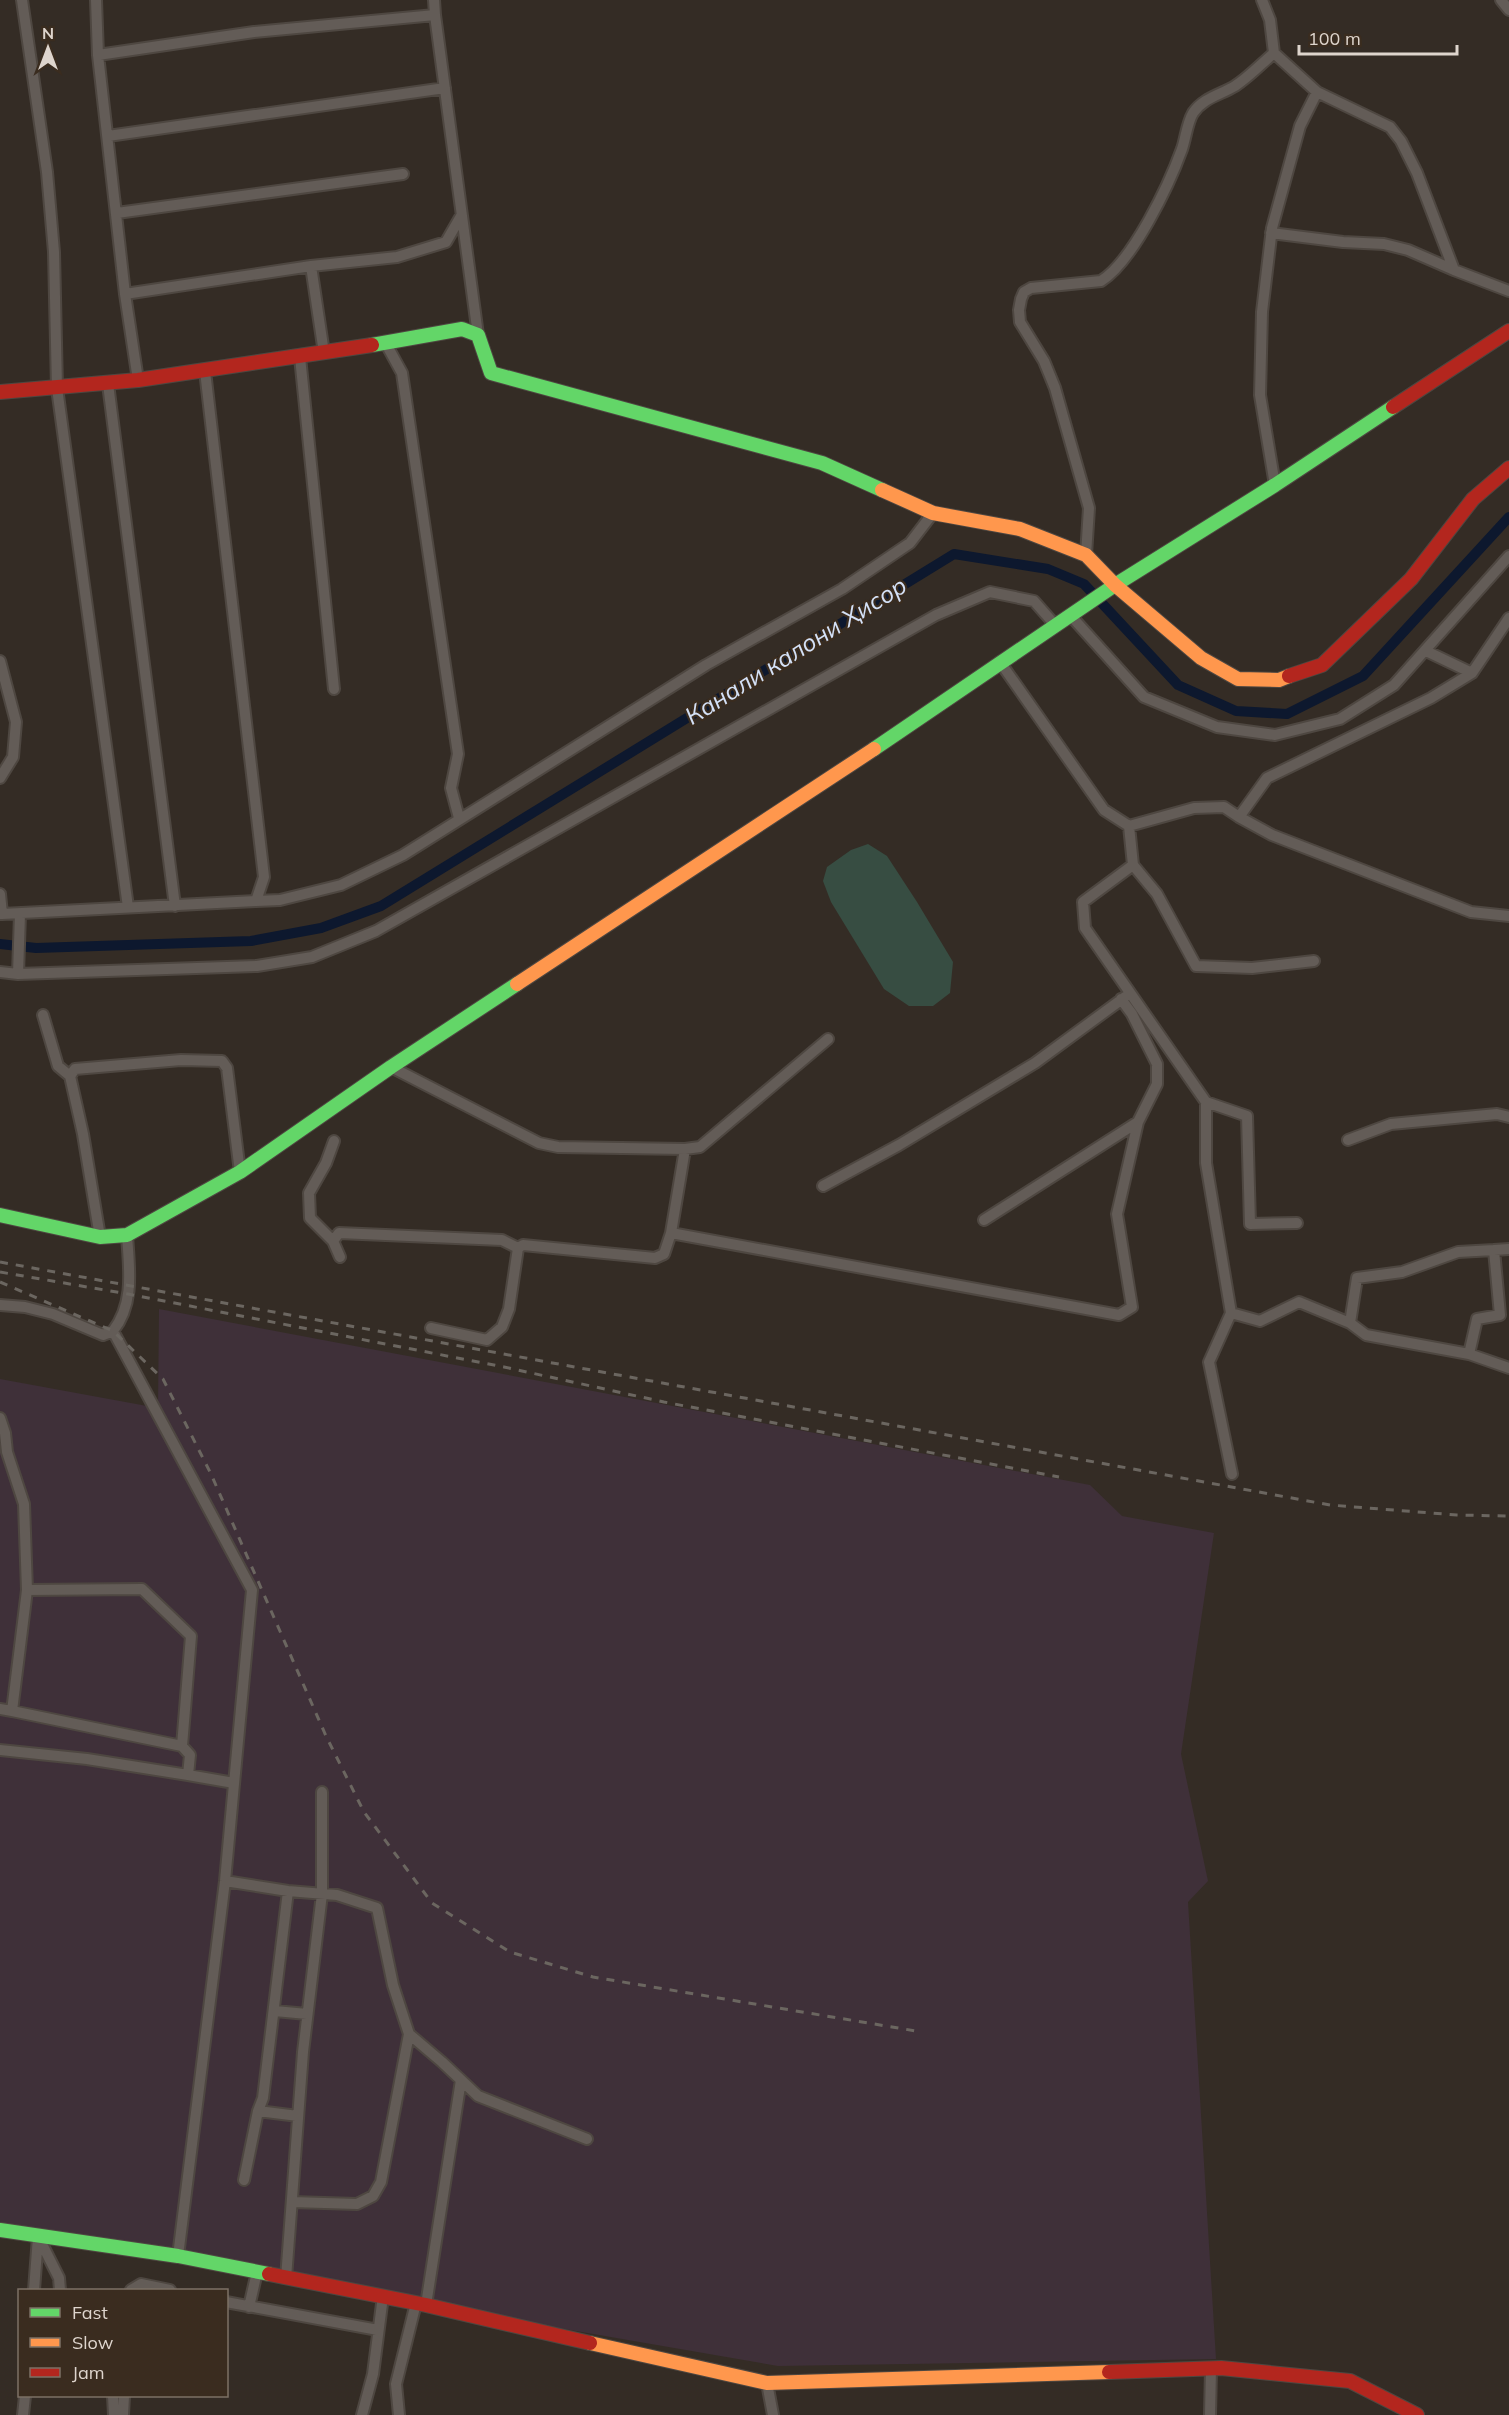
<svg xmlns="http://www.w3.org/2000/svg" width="1509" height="2415" font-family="Mulish,sans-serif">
<rect width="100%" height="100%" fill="#342c25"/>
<!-- industrial -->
<path fill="#3f3039" d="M159,1309L1090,1485L1122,1516L1214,1533L1181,1754L1208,1881L1188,1902L1216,2359L778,2366L426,2305L254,2270L0,2236V1379L158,1408Z"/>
<!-- green -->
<path fill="#374d42" d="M868,844L887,856L917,902L953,962L950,993L933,1006H909L884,989L831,902L823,881L827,867L851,850Z"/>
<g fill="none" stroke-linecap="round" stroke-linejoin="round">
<!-- canal -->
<path stroke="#0d182e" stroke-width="10" d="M0,944L36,948L251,941L321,928L381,906L954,554L1048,569L1084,584L1178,685L1236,711L1287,714L1363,676L1509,517"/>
<!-- street casing -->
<g stroke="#4e4741" stroke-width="14">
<path id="street" d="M22,0L47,172L54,252L57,388L128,907
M96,0L98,55L125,294L138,380
M1501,0L1509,10
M435,15L478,335
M1274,53L1317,92L1390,127L1401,141L1417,173L1454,270L1509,291
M98,55L254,32L435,15L434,0
M108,136L445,88
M117,213L403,174
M1271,233L1343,242L1384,244L1408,250L1454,270
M311,266L397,257L446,242L461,216
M125,294L311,266L324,353
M385,342L402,373L458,754L451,788L459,818
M300,357L334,689
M108,384L175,906
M1275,485L1260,395L1262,312L1272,228L1300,126L1317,92
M1086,555L1089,508L1055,388L1044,361L1020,322L1019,310L1021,299L1024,292L1031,288L1101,281C1133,261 1169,185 1182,149C1186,137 1187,123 1193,113C1203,98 1220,95 1235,86C1249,77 1261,64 1274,53L1270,20L1262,0
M1071,616L1144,697L1217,727L1275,735L1340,719L1394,685L1509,556
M1509,618L1472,673L1431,698L1267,778L1239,817L1272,835L1471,912L1509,916
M1426,651L1472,673
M0,661L16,722L13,757L0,778
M1000,662L1104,810L1129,826L1194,808L1224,807L1239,817
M1129,826L1133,865L1157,894L1196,966L1252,968L1314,961
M1133,865L1083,902L1085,928L1206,1102V1163L1231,1313L1209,1362L1232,1474
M0,894L2,914H0
M256,901L280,900L341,885L403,855L706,665L842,589L910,543L933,513
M2,914L256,901L264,877L205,371
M0,972L18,974L257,966L312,957L376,931L936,615L990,592L1034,601L1056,626
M18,974L20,914
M43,1015L58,1066L70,1076
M391,1067L539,1143L558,1147L685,1149L700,1147L828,1039
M1206,1102L1247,1116L1250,1224L1297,1223
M1348,1140L1391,1124L1497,1114L1509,1117
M334,1141L326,1163L309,1193L310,1218L333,1241L340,1257
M823,1186L899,1145L1035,1063L1125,997
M984,1220L1138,1122
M671,1233L1119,1315L1132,1307L1117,1214L1138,1122L1157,1084V1064L1132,1014L1121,999
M127,1235C129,1268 135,1303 113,1331L252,1590L225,1881L178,2256
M100,1237L83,1134L70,1076L75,1069L181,1060L222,1061L227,1068L240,1172
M333,1241L339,1233L502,1240L518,1248
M1494,1250L1458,1252L1402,1272L1357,1278L1350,1323L1366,1335L1469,1354L1509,1368
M0,1305L25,1307L53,1314L103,1335L113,1331
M1231,1313L1260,1321L1299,1302L1350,1323
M431,1328L487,1340L502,1327L509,1309L518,1248L523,1245L655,1258L664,1254L671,1233L685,1149
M1469,1354L1477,1319L1500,1315L1494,1250L1509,1249
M0,1418L5,1433L7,1452L24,1504L27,1590L12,1711L182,1746L190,1755L188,1775L234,1783
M27,1590L142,1589L191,1636L182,1746
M0,1709L12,1711
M0,1750L87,1759L188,1775
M225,1881L288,1891L337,1895L377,1908L393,1985L409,2034L442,2062L478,2096L587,2139
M275,2011L307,2014
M258,2111L298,2116
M244,2180L258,2111L263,2098L288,1891
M292,2202L357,2204L373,2196L381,2182L409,2034
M38,2236L59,2278L60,2290
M286,2278L303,2052L322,1894V1792
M34,2290L38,2237
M131,2290L141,2284L170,2290
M226,2302L378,2330
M426,2305L461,2080
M249,2307L257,2272
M767,2383L773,2415
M113,2396L114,2415
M23,2415L25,2396
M123,2415L124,2396
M362,2415L373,2374L383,2296
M399,2415L396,2384L416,2303
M1210,2415L1211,2369"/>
</g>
<!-- fast casing -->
<g stroke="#4e4741" stroke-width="16">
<path id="fast" d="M372,345L462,329L478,335L491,373L822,463L882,490
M874,749L1115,585L1275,485L1393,407
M0,1215L100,1237L127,1235L240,1172L391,1067L517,984
M0,2230L178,2256L269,2274"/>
</g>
<!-- slow casing -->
<g stroke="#4e4741" stroke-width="16">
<path id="slow" d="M882,490L933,513L1020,529L1086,555L1115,585L1201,658L1238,679L1279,680L1289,676
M517,984L874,749
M590,2343L767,2383L1109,2372"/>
</g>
<!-- jam casing -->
<g stroke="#4e4741" stroke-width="16">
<path id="jam" d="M0,392L138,380L372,345
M1393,407L1509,331
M1289,676L1322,665L1411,579L1473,499L1509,468
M269,2274L426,2305L590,2343
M1109,2372L1221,2368L1350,2381L1417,2415"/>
</g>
<!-- street -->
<use href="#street" stroke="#635c57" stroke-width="10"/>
<!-- fast -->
<use href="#fast" stroke="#63d668" stroke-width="14"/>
<!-- slow -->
<use href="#slow" stroke="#ff974d" stroke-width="14"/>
<!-- jam -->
<use href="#jam" stroke="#b3261e" stroke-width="14"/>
<!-- rail -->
<path stroke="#6b6660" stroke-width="3" stroke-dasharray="8 8" stroke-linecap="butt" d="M0,1262L1330,1505L1457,1515L1509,1516
M0,1272L128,1294L504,1367L664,1402L1059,1477
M0,1282L113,1331L163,1379L211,1474L326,1736L364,1812L432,1903L510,1952L593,1977L922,2032"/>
</g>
<g text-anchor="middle" stroke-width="4.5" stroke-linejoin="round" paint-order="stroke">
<!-- water labels -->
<g font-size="24" font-style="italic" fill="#d4e1f7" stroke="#3a2c1f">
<text transform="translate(796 651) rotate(-32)" y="8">Канали калони Ҳисор</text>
</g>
</g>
<!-- legend -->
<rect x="18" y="2289" width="210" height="108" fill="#3a2c1f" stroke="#7c7065" stroke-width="1.5"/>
<rect x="30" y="2308" width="30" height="9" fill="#63d668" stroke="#7c7065" stroke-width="1.5"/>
<text x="72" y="2319" font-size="18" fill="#ded5cd">Fast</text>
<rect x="30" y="2338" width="30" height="9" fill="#ff974d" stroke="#7c7065" stroke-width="1.5"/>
<text x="72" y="2349" font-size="18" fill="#ded5cd">Slow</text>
<rect x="30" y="2368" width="30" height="9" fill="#b3261e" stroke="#7c7065" stroke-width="1.5"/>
<text x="72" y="2379" font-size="18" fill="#ded5cd">Jam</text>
<!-- north arrow -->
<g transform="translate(48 48)" stroke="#3a2c1f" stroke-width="4.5" paint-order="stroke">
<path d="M0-4.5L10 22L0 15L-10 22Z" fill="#ded5cd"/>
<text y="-9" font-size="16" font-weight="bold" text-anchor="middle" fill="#ded5cd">N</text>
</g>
<!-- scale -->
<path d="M1299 45v9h158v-9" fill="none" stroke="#ded5cd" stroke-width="3"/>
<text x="1308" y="45" font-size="18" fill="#ded5cd" stroke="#3a2c1f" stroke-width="4.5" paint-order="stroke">100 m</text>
</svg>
